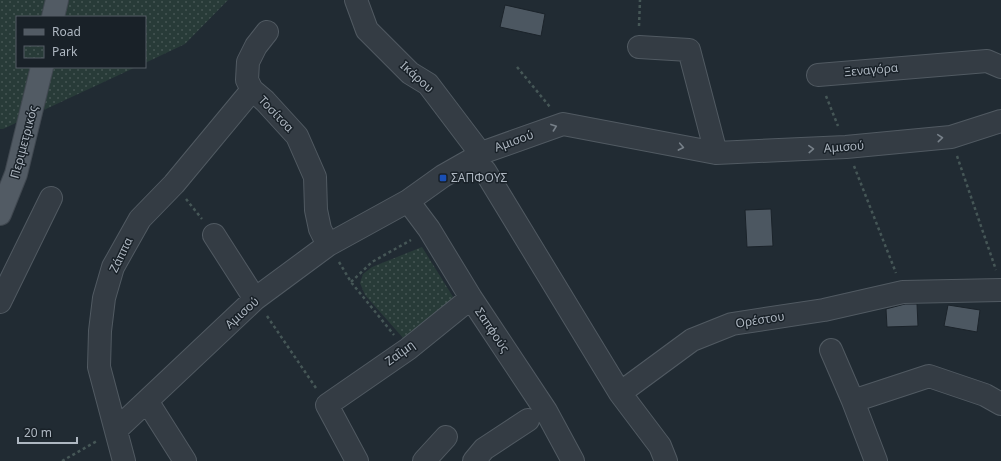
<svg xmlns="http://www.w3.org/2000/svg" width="1001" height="461" font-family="'Noto Sans',sans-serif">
<defs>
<pattern id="park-dots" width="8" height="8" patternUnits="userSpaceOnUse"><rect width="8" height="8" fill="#283b38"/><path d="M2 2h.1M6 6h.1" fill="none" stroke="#455553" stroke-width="1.8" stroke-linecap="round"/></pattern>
</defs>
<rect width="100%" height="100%" fill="#212b33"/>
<!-- park -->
<path fill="url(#park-dots)" d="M0,0H228L185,44L145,63V17H17V67H136L3,129H0Z
M422,247L455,300L404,339L365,295L360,283L363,274L372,267Z"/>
<!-- building -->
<path fill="#4c5761" stroke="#1b232a" d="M505,5L545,14L541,36L500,27Z
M771,209L773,246L747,247L745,210Z
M905,304H917L918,326L887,327L886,309Z
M948,305L980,310L977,332L944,326Z"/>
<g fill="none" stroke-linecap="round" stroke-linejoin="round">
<!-- minor casing -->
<g stroke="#515a62" stroke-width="24">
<path id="minor" d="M356,0L367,30L410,73L428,84L481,154
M267,32L256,46L248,62L247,80L252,90L265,101L297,136L315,177L316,210L320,229L328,245
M639,47L689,50L716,153
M818,75L987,61L1001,67
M485,171L620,393
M408,201L429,229L471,298L546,411L573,461
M214,235L255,299
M0,302L51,198
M831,350L853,401L876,461
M147,401L185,461
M853,401L929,376L985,395L1001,404
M116,430L255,299L328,245L408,201L443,176L487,151L563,124L716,153L846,147L951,137L1001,121
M124,461L99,367L100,331L104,298L113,267L140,219L174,184L252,90
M357,461L327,405L408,349L471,298
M424,461L446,437
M474,461L484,449L528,420
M666,461L660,446L620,393L692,340L732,324L824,310L903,292L1001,290"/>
</g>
<!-- major casing -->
<g stroke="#404850" stroke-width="24">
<path id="major" d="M53,17L57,0
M0,214L16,174L42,67"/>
</g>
<!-- path -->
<path stroke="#465757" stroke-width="2.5" stroke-dasharray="3 3" stroke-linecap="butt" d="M639,26L640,0
M517,67L550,107
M826,96L838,126
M957,156L996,270
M854,166L896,273
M186,199L202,219
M339,262L351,282L394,335
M351,282L372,262L411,240
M267,316L316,388
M62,461L97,441"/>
<!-- minor -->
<use href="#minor" stroke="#343c44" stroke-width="22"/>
<!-- major -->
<use href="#major" stroke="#525b64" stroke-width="22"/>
</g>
<!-- one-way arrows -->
<defs><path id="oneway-chevron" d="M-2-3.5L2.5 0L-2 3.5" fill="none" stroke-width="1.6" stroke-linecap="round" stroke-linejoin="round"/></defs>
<g stroke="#778089">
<use href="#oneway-chevron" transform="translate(554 127) rotate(-20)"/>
<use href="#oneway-chevron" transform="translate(940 138) rotate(-5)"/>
<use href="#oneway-chevron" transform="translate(681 147) rotate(11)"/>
<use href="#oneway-chevron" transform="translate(811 149) rotate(-3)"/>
</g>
<!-- markers -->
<rect fill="#1a4fb4" stroke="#192128" stroke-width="1.5" x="439" y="174" width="8" height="8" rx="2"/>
<g text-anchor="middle" stroke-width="3" stroke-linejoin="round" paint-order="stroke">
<!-- street labels -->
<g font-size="12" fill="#aeb7c1" stroke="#192128">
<text transform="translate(871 70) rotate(-5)" y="4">Ξεναγόρα</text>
<text transform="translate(417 77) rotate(42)" y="4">Ικάρου</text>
<text transform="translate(276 114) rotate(46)" y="4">Τοσίτσα</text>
<text transform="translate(514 141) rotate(-20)" y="4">Αμισού</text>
<text transform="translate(24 142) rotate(-75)" y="4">Περιμετρικός</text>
<text transform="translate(844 147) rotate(-4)" y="4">Αμισού</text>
<text transform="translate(121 255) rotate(-64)" y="4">Ζάππα</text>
<text transform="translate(242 313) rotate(-42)" y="4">Αμισού</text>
<text transform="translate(760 320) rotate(-9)" y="4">Ορέστου</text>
<text transform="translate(492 330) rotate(56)" y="4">Σαπφούς</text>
<text transform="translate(400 353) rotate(-36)" y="4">Ζαΐμη</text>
</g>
<!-- poi labels -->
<g font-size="12" fill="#aeb7c1" stroke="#192128" text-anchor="start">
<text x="451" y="182">ΣΑΠΦΟΥΣ</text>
</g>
</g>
<!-- legend -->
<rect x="16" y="16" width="130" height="52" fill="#192128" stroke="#555d65"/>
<rect x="24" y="29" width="20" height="6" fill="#525b64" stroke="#555d65"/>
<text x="52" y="36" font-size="12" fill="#aeb7c1">Road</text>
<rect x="24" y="46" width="20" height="12" fill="url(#park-dots)" stroke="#555d65"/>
<text x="52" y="56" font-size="12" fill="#aeb7c1">Park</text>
<!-- scale -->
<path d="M18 437v6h59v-6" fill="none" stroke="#aeb7c1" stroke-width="2"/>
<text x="24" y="437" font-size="12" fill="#aeb7c1" stroke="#192128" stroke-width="3" paint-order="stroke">20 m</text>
</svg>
